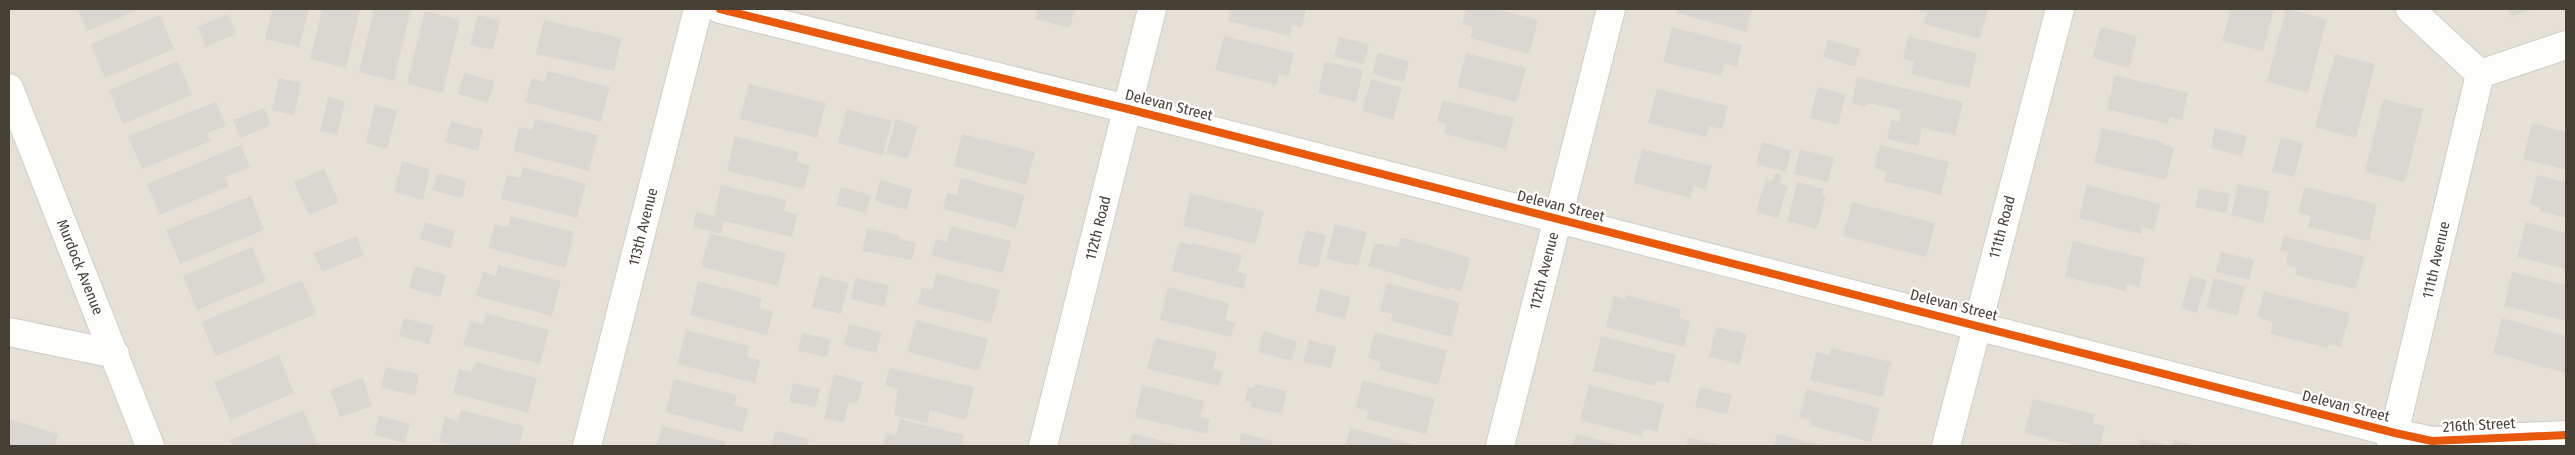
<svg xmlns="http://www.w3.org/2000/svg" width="2575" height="455" font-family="'Fira Sans Condensed',sans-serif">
<rect width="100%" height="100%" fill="#f0efea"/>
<!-- residential -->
<path fill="#e5e1d6" d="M9,9H2566V446H9Z"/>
<!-- building -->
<path fill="#dad7d2" d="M77,9H141L87,31Z
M272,9H309L299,47L265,39Z
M322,9H360L346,68L310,59Z
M374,9H411L394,81L359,72Z
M1038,9H1075L1070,28L1035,19Z
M1231,9H1306L1302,27L1292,25L1290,36L1228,21Z
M1466,9H1496L1538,20L1529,54L1470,38L1473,27L1462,24Z
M1678,9H1752L1746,32L1677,13Z
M1913,9H1988L1980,39L1924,24L1927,13Z
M2231,9H2274L2263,51L2222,41Z
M2286,9L2327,19L2308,93L2267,82Z
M2509,9H2534L2512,17Z
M425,11L460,20L443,93L407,84Z
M228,14L236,34L206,47L197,27Z
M160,15L174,49L105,78L91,44Z
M478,15L500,20L493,50L470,45Z
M544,20L622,38L614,71L536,54Z
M1672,27L1742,45L1737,67L1724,64L1721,76L1663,62Z
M2101,27L2137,36L2129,68L2092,58Z
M1224,36L1294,53L1289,76L1279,74L1277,85L1215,70Z
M1908,36L1977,53L1969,88L1911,74L1914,62L1903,59Z
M1339,37L1369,44L1364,64L1334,57Z
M1828,40L1860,49L1855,67L1823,57Z
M1378,52L1409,61L1404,82L1372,74Z
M1466,53L1526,68L1517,102L1457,87Z
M2335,54L2375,64L2356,138L2315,127Z
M178,61L192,95L123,124L109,90Z
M1325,61L1363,70L1356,102L1318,93Z
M548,71L610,87L601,122L525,102L532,78L544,82Z
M464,73L495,81L488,103L458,94Z
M2115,75L2188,93L2182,120L2170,117L2168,124L2107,109Z
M1857,77L1963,102L1955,135L1922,128L1918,146L1887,139L1891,120L1899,122L1901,110L1868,103L1866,107L1852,104Z
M279,78L301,83L294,115L272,110Z
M1371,79L1402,88L1393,120L1362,111Z
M749,84L826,103L817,138L740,119Z
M1818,87L1846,94L1838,125L1810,118Z
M1657,89L1728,106L1722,129L1709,126L1706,137L1648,123Z
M328,97L345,101L337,135L320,131Z
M2383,99L2423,109L2405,182L2365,172Z
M1443,100L1514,118L1506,149L1445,134L1446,124L1437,122Z
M216,102L226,126L207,133L211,141L142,169L128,136Z
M375,105L397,110L387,149L366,143Z
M264,108L271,125L240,138L233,120Z
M847,109L892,121L883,155L838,143Z
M535,119L598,135L589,171L513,151L519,127L532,130Z
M896,119L918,126L908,159L886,153Z
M451,121L483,130L478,151L445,142Z
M2532,123L2566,132V170L2523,159Z
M2102,128L2163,142V145L2174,147L2166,180L2094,163Z
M2215,128L2247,136L2242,156L2211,148Z
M962,134L1035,152L1026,185L954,166Z
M735,136L799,152L796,162L810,165L804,189L727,171Z
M2281,137L2303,143L2294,177L2272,172Z
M1762,142L1791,150L1786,172L1756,164Z
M241,145L250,167L225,177L229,186L160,215L147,184Z
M1880,145L1949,162L1941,195L1884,181L1887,171L1874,168Z
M1642,149L1712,166L1706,189L1694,186L1690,198L1633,183Z
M1800,149L1834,158L1828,182L1794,174Z
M402,161L430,169L423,200L394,192Z
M523,167L586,184L577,218L501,199L507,175L520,178Z
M324,169L339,202L309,215L294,182Z
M437,173L467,181L462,198L432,190Z
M1775,173L1782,175L1780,184L1788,186L1778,218L1756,212L1766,179L1773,181Z
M2537,175L2566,182V218L2540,211L2541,208L2530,204Z
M961,178L1025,195L1016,228L943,209L947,193L957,195Z
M880,180L912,189L907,210L875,201Z
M1797,182L1823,189L1822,195L1826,196L1817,229L1787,221Z
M2238,184L2270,191L2263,223L2231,215Z
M721,185L786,200L784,211L797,214L792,237L724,221L721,234L693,227L696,212L714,216Z
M2087,185L2161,204L2154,230L2142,227L2141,234L2079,218Z
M841,187L871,195L866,213L837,205Z
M2305,187L2377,204L2369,241L2308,227L2311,216L2298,213Z
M2199,188L2230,194L2226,213L2195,207Z
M1190,193L1264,211L1255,244L1183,226Z
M251,196L264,230L180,264L166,230Z
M1852,202L1935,223L1926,257L1843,236Z
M511,216L574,232L565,268L488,248L495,224L508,227Z
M425,222L455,231L450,248L420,239Z
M2526,222L2566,233V269L2517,257Z
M1335,224L1367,232L1358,266L1326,259Z
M951,226L1011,241L1003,273L932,256L936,239L947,242Z
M867,228L899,235V239L916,243L912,260L862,251Z
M1306,230L1326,235L1318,268L1297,263Z
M710,233L786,253L778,286L701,267Z
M356,236L364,255L322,272L314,253Z
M2284,236L2364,256L2356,289L2295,275L2297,268L2286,265L2288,252L2280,250Z
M1401,237L1471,258L1461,291L1450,287L1449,290L1368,266L1375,243L1398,247Z
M2073,241L2145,258L2139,287L2127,284L2126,291L2065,277Z
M1179,242L1192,245V243L1242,255L1238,272L1247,274L1244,289L1172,271Z
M252,247L266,281L197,310L183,276Z
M2221,252L2254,260L2249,280L2216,272Z
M498,265L561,281L552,316L476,296L483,272L496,276Z
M415,266L446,275L440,297L409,288Z
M2512,272L2566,285V321L2504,306Z
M936,273L1000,290L991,323L918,304L922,288L932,290Z
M820,276L849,283L841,314L812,307Z
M2190,276L2207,280L2197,313L2181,308Z
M856,278L889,285L884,307L851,299Z
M2214,278L2245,286L2237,316L2206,308Z
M302,280L316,314L216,356L201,322Z
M698,281L762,298L759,308L773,312L767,335L690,315Z
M1387,283L1460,302L1452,337L1391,321L1393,314L1380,311Z
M1168,287L1229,303L1225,320L1235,323L1231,337L1160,320Z
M1320,289L1351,297L1345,319L1315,311Z
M2264,291L2350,313L2341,347L2329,344L2328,348L2270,334L2273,322L2257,317Z
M1626,295L1681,309L1679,318L1690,321L1684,347L1606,327L1614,296L1625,299Z
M486,313L549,330L540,364L463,345L470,321L483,324Z
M404,318L434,326L429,344L399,336Z
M2502,318L2566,336V373L2493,353Z
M916,320L988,339L979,371L908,352Z
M849,324L882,332L876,353L844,345Z
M1716,327L1747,334L1740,364L1709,357Z
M686,330L749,346L747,357L760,360L755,383L677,364Z
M1263,331L1297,341L1292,361L1258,352Z
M1375,332L1447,350L1438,385L1379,370L1381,362L1368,358Z
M802,333L831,339L827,357L798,351Z
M1601,336L1676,355L1669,383L1657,380L1655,386L1593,371Z
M1155,338L1217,352L1213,369L1223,371L1219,386L1147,369Z
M1309,340L1336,347L1331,368L1303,362Z
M1831,348L1891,362L1883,397L1810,380L1816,352L1829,355Z
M279,355L294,393L230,420L214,382Z
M475,362L537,378L528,413L453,393L459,369L472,372Z
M386,367L419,374L415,395L381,388Z
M890,368L974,387L966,420L930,410L927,423L894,415L898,389L885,385Z
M834,374L863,382L857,404L849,402L844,423L824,418Z
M363,378L372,406L340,417L330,390Z
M674,379L737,395L734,405L748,409L742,432L665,412Z
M1363,380L1435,399L1426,434L1366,419L1368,411L1356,408Z
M793,383L820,389L816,407L789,402Z
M1255,384L1287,391L1282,414L1250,407L1251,402L1245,401L1248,387L1254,388Z
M1142,385L1204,401L1200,417L1210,419L1207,434L1135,417Z
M1589,385L1664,404L1657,432L1644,429L1642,436L1580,420Z
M1700,387L1732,395L1727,414L1695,407Z
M1807,389L1880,408L1871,442L1810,425L1812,420L1799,417Z
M2033,399L2095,414L2093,423L2105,426L2100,446H2078L2024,433Z
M303,410L318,446H233L230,440Z
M461,410L524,426L519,446H457L439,442L445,417L458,421Z
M379,416L410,424L405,443L374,435Z
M9,419L58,434L55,446H9Z
M900,419L964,435L961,446H883L886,433L896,435Z
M662,426L726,442L725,446H656Z
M1350,428L1419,446H1345Z
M776,431L809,439L807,446H771Z
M1132,433L1181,446H1129Z
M1241,433L1273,441L1272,446H1239Z
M1576,434L1623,446H1573Z
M1777,434L1824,446H1774Z
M1688,438L1719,444V446H1687Z
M2140,439L2167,445L2166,446H2139Z
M2174,440L2197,446H2173Z"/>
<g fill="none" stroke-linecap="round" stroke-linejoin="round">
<!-- street casing -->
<g stroke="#ceccc7" stroke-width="30">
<path id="street" d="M720,9L1128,109L2395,433L2432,441L2566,435
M2410,9L2480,74
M2480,74L2566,45
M9,88L150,446
M9,332L115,354
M587,446L698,9
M1043,446L1152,9
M1500,446L1611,9
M1946,446L2060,9
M2391,446L2480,74"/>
</g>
<!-- street -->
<use href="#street" stroke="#fdfdfc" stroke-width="28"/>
<!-- cycleway casing -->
<g stroke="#fff" stroke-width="11">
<path id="cycleway" d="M720,9L1128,109L2395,433L2432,441L2566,435"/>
</g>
<!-- cycleway -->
<use href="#cycleway" stroke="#e8590c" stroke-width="8"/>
</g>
<g text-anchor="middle" stroke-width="4.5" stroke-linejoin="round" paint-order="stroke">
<!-- street labels -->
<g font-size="15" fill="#474035" stroke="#fff">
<text transform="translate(1169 105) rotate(14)" y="5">Delevan Street</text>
<text transform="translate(1561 206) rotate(14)" y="5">Delevan Street</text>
<text transform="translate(643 227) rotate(-76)" y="5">113th Avenue</text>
<text transform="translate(2002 227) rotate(-75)" y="5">111th Road</text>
<text transform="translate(1098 228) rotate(-76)" y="5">112th Road</text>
<text transform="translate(2436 260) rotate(-77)" y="5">111th Avenue</text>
<text transform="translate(80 267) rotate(68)" y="5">Murdock Avenue</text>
<text transform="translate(1544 271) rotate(-76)" y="5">112th Avenue</text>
<text transform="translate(1954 305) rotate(14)" y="5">Delevan Street</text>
<text transform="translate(2346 406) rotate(14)" y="5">Delevan Street</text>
<text transform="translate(2479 425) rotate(-3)" y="5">216th Street</text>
</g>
</g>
<!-- border -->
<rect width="2575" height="455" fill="none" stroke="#474035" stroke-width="20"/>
</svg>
